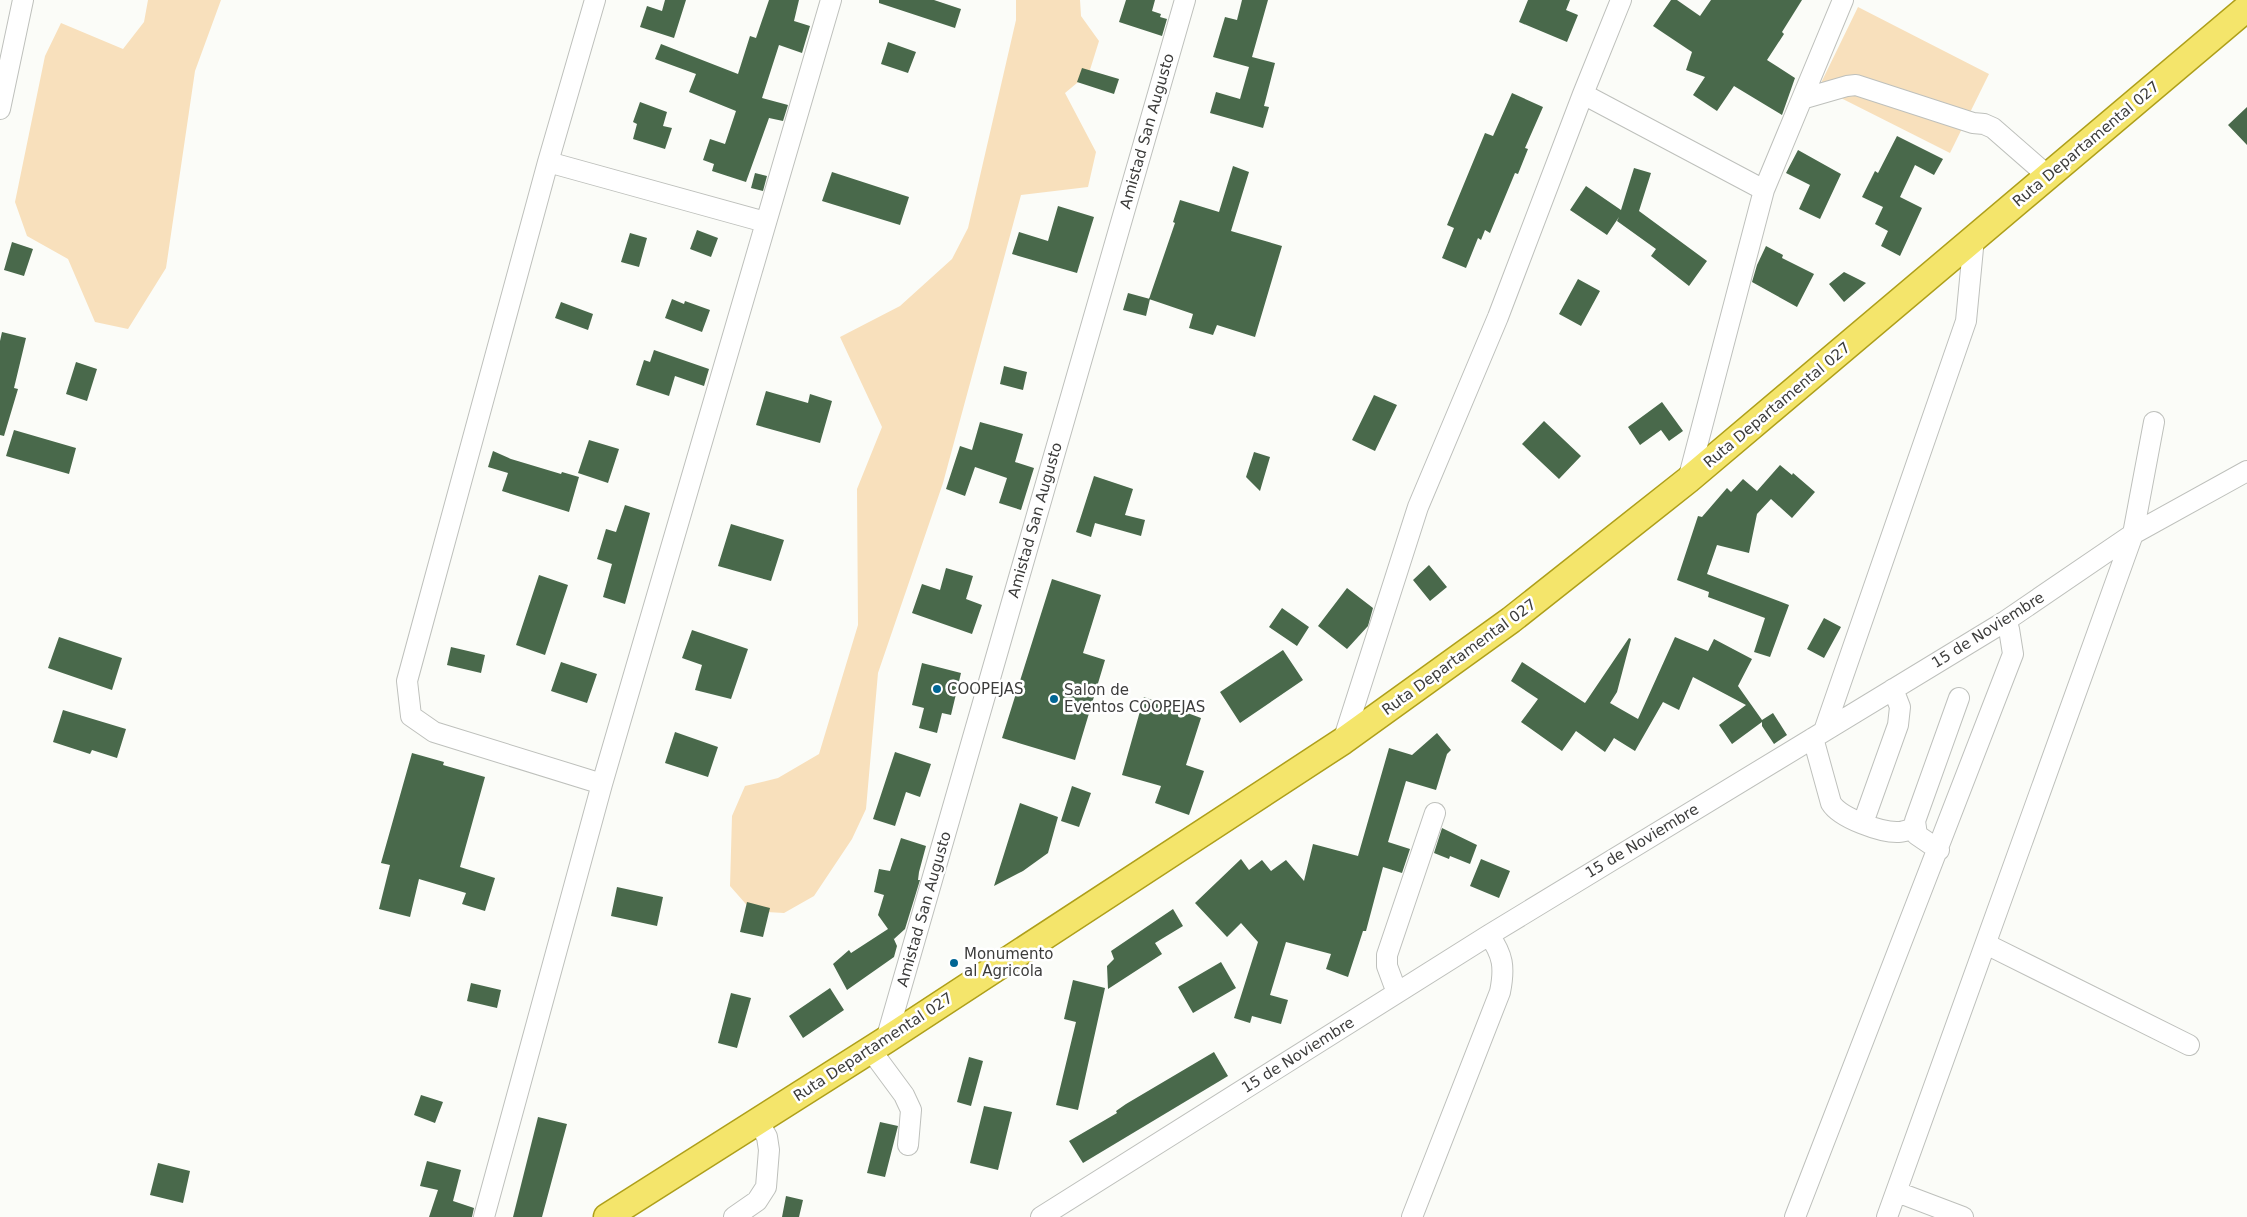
<svg xmlns="http://www.w3.org/2000/svg" width="2247" height="1217" font-family="'DejaVu Sans',sans-serif">
<rect width="100%" height="100%" fill="#fbfcf8"/>
<!-- green -->
<path fill="#f8e0bc" d="M148,0H221L195,71L166,268L128,329L95,322L68,259L27,236L15,202L45,56L61,23L123,49L144,22Z
M1016,0H1080L1081,16L1099,41L1089,73L1065,93L1096,152L1088,187L1021,195L943,483L878,673L866,809L852,839L814,896L784,913L752,911L730,886L732,816L745,786L778,778L819,754L858,625L857,489L882,427L840,337L900,306L952,259L968,228L1016,20Z
M1858,7L1989,74L1950,153L1819,87Z"/>
<!-- building -->
<path fill="#49694b" d="M665,0H686L674,38L640,27L647,6L662,11Z
M769,0H799L794,21L810,26L802,53L779,45L762,98L788,105L783,121L769,118L746,182L712,171L714,164L703,160L710,139L725,144L736,111L689,92L696,74L655,59L661,44L738,74L750,36L756,38Z
M879,0H934L961,9L955,28L879,3Z
M1126,0H1155L1152,11L1161,14L1160,17L1167,19L1162,36L1119,22Z
M1242,0H1268L1252,57L1275,63L1264,106L1269,107L1263,128L1210,113L1216,92L1240,99L1249,67L1213,57L1225,17L1237,20Z
M1528,0H1570L1566,10L1578,15L1567,42L1519,22Z
M1671,0H1677L1700,16L1711,0H1802L1782,32L1784,34L1767,60L1795,78L1782,115L1734,86L1717,111L1693,95L1705,77L1686,70L1692,52L1653,26Z
M888,42L916,52L908,73L881,64Z
M1082,68L1119,79L1114,94L1077,82Z
M1512,93L1543,107L1525,148L1528,149L1518,174L1515,173L1490,233L1485,230L1481,240L1478,238L1466,268L1442,258L1454,228L1447,225L1485,133L1493,136Z
M640,102L667,112L663,126L672,128L665,149L633,139L637,124L633,122Z
M2247,107V145L2228,125Z
M1897,136L1943,159L1934,175L1915,165L1900,197L1922,208L1900,256L1881,246L1888,231L1875,224L1883,207L1862,197L1875,171L1878,173Z
M1798,150L1841,174L1820,219L1799,209L1810,185L1786,173Z
M1233,166L1249,172L1231,231L1282,246L1255,337L1217,325L1213,335L1189,328L1193,314L1149,299L1175,223L1173,222L1180,200L1219,212Z
M1634,168L1651,173L1639,211L1707,261L1689,286L1651,256L1656,249L1617,221L1619,217L1607,235L1570,210L1586,186L1621,210Z
M832,172L909,197L900,225L822,201Z
M755,173L767,176L763,191L751,188Z
M1058,206L1094,217L1077,273L1012,254L1019,232L1048,241Z
M697,230L718,238L711,257L690,249Z
M630,233L647,238L639,267L621,262Z
M12,242L33,249L24,276L4,270Z
M1766,246L1783,255L1782,258L1814,274L1797,307L1752,282L1757,265Z
M1844,272L1866,283L1844,302L1829,284Z
M1578,279L1600,291L1581,326L1559,314Z
M1128,293L1150,299L1146,316L1123,310Z
M672,299L684,304L685,301L710,310L702,332L665,318Z
M561,302L593,314L588,330L555,318Z
M2,332L26,338L14,388L18,389L4,436L0,435V341Z
M654,350L709,369L704,386L675,376L669,396L636,385L644,360L650,362Z
M76,362L97,369L87,401L66,394Z
M1004,366L1027,372L1023,390L1000,384Z
M766,391L808,403L810,394L832,401L820,443L756,425Z
M1374,395L1397,405L1375,451L1352,440Z
M1662,402L1683,431L1669,441L1661,430L1640,445L1628,427Z
M1544,421L1581,456L1559,479L1522,444Z
M980,422L1023,434L1015,462L1034,468L1021,510L999,503L1007,478L975,467L965,496L946,489L960,446L972,450Z
M14,430L76,448L69,474L6,456Z
M589,440L619,449L608,483L578,473Z
M493,451L511,459L561,474L562,472L579,477L569,512L502,491L508,473L488,467Z
M1254,452L1270,457L1260,491L1246,477Z
M1780,465L1792,475L1793,473L1815,492L1792,518L1771,499L1757,514L1749,553L1717,545L1707,574L1789,605L1770,657L1754,652L1765,618L1708,597L1709,592L1677,580L1698,516L1702,517L1727,488L1731,492L1743,479L1757,491Z
M1094,476L1133,489L1125,515L1145,520L1141,536L1095,523L1091,537L1076,532Z
M625,505L650,513L625,604L603,597L612,564L597,559L606,529L616,532Z
M731,524L784,540L771,581L718,566Z
M1429,565L1447,587L1430,601L1413,580Z
M946,568L973,576L966,599L982,605L972,634L912,613L922,584L940,590Z
M539,575L568,585L545,655L516,645Z
M1052,579L1101,595L1083,653L1105,660L1075,760L1002,738Z
M1347,588L1373,608L1368,626L1347,649L1318,626Z
M1282,608L1309,627L1297,646L1269,627Z
M1824,618L1841,627L1824,658L1807,649Z
M692,630L748,649L731,699L695,690L702,665L682,658Z
M59,637L122,658L112,690L48,668Z
M1675,637L1708,651L1714,639L1752,659L1738,686L1762,720L1773,713L1787,735L1774,744L1762,726V722L1732,744L1719,725L1746,705L1693,677L1679,710L1663,702L1635,751L1614,738L1605,752L1576,731L1562,751L1521,722L1538,699L1511,681L1522,662L1585,703L1629,638L1631,639L1617,692L1610,703L1638,719Z
M451,647L485,655L481,673L447,665Z
M1283,650L1303,680L1240,723L1220,692Z
M561,662L597,674L587,703L551,691Z
M922,663L961,673L951,715L942,713L937,733L919,728L924,708L912,705Z
M1144,697L1201,718L1186,765L1204,771L1189,815L1155,803L1161,786L1122,775Z
M63,710L126,729L117,758L92,750L90,754L53,742Z
M675,732L718,747L708,777L665,763Z
M1437,733L1451,750L1447,754L1436,790L1406,781L1388,842L1410,849L1402,873L1383,867L1366,931H1363L1348,977L1326,969L1331,954L1286,942L1270,995L1288,1000L1281,1024L1252,1016L1250,1023L1234,1018L1258,942L1241,923L1227,937L1195,903L1241,859L1249,870L1262,860L1271,871L1286,860L1304,881L1313,844L1358,856L1389,748L1412,755Z
M895,752L931,764L920,797L906,792L895,826L873,819Z
M412,753L444,762L443,765L485,777L460,867L495,878L485,911L462,904L466,893L419,879L410,917L379,909L390,865L381,863Z
M1072,786L1091,793L1079,827L1061,821Z
M1020,803L1058,817L1048,853L1023,871L994,886Z
M1442,828L1477,845L1470,864L1450,856L1449,859L1434,853Z
M901,838L926,846L919,872L918,880H920L905,929L894,939L893,937L897,946L894,957L847,990L833,964L849,950L851,953L888,929L878,915L884,895L874,892L879,869L890,871Z
M1481,859L1510,871L1499,898L1470,886Z
M617,887L663,897L657,926L611,916Z
M747,902L770,908L763,937L740,932Z
M1173,909L1183,926L1155,943L1162,954L1108,989L1107,966L1114,959L1111,951Z
M1221,962L1236,988L1193,1013L1178,987Z
M1073,980L1105,988L1078,1110L1056,1105L1076,1022L1064,1019Z
M471,983L501,990L497,1008L467,1001Z
M830,988L844,1010L803,1038L789,1016Z
M731,993L751,998L737,1048L718,1043Z
M1214,1052L1228,1076L1083,1163L1069,1141L1117,1113L1116,1111L1126,1104Z
M969,1057L983,1061L971,1106L957,1102Z
M421,1095L443,1102L435,1123L414,1115Z
M984,1106L1012,1112L998,1170L970,1163Z
M538,1117L567,1124L542,1217H513Z
M880,1122L898,1126L885,1177L867,1173Z
M427,1161L461,1170L453,1201L474,1208L472,1217H429L438,1190L420,1186Z
M158,1163L190,1171L183,1203L150,1195Z
M786,1196L803,1200L799,1217H782Z"/>
<g fill="none" stroke-linecap="round" stroke-linejoin="round">
<!-- minor casing -->
<g stroke="#bec0bc" stroke-width="22">
<path id="minor" d="M595,0L548,162L407,681L411,716L434,732L602,784
M1583,94L1764,190
M1802,99L1847,86L1856,85L1973,123L1984,124L1993,128L2048,176
M0,109L23,0
M548,162L765,222
M1688,480L1764,190L1843,0
M1824,731L1966,321L1974,238
M1813,738L1831,803C1840,818 1882,833 1899,832C1904,832 1910,829 1915,828
M1343,741L1418,507L1498,317L1583,94L1621,0
M1863,823L1898,725L1900,707L1893,689
M1939,850L1917,835L1915,821L1959,698
M1986,944L2189,1045
M1397,993L1387,966V955L1435,813
M886,1040L1185,0
M870,1049L904,1095L911,1110L908,1145
M1897,1192L1963,1217
M484,1217L602,784L831,0
M734,1217L757,1201L766,1187L769,1150L767,1137L758,1121
M1041,1217L1489,935L2004,622L2133,534L2247,471
M1412,1217L1500,992C1505,967 1503,955 1489,935
M1795,1217L2013,654L2009,629L2004,622
M1887,1217L2133,534L2154,422"/>
</g>
<!-- major casing -->
<g stroke="#ae9f1a" stroke-width="29">
<path id="major" d="M607,1217L886,1040L1343,741L1511,620L1688,480L2247,8"/>
</g>
<!-- minor -->
<use href="#minor" stroke="#fff" stroke-width="20"/>
<!-- major -->
<use href="#major" stroke="#f4e56b" stroke-width="26"/>
</g>
<!-- markers -->
<g fill="#006694" stroke="#fff" stroke-width="2">
<circle cx="937" cy="689" r="5"/>
<circle cx="1054" cy="699" r="5"/>
<circle cx="954" cy="963" r="5"/>
</g>
<g text-anchor="middle" stroke-width="5" stroke-linejoin="round" paint-order="stroke">
<!-- street labels -->
<g font-size="15" fill="#3c3c3b" stroke="#fff">
<text transform="translate(1147 131) rotate(-74)" y="5">Amistad San Augusto</text>
<text transform="translate(2086 144) rotate(-40)" y="5">Ruta Departamental 027</text>
<text transform="translate(1777 405) rotate(-40)" y="5">Ruta Departamental 027</text>
<text transform="translate(1035 520) rotate(-74)" y="5">Amistad San Augusto</text>
<text transform="translate(1988 630) rotate(-32)" y="5">15 de Noviembre</text>
<text transform="translate(1459 657) rotate(-36)" y="5">Ruta Departamental 027</text>
<text transform="translate(1642 841) rotate(-31)" y="5">15 de Noviembre</text>
<text transform="translate(924 909) rotate(-74)" y="5">Amistad San Augusto</text>
<text transform="translate(873 1047) rotate(-33)" y="5">Ruta Departamental 027</text>
<text transform="translate(1298 1055) rotate(-32)" y="5">15 de Noviembre</text>
</g>
<!-- poi labels -->
<g font-size="15" fill="#3c3c3b" stroke="#fff" text-anchor="start">
<text x="947" y="694">COOPEJAS</text>
<text x="1064" y="695">Salon de<tspan x="1064" dy="17">Eventos COOPEJAS</tspan></text>
<text x="964" y="959">Monumento<tspan x="964" dy="17">al Agricola</tspan></text>
</g>
</g>
</svg>
